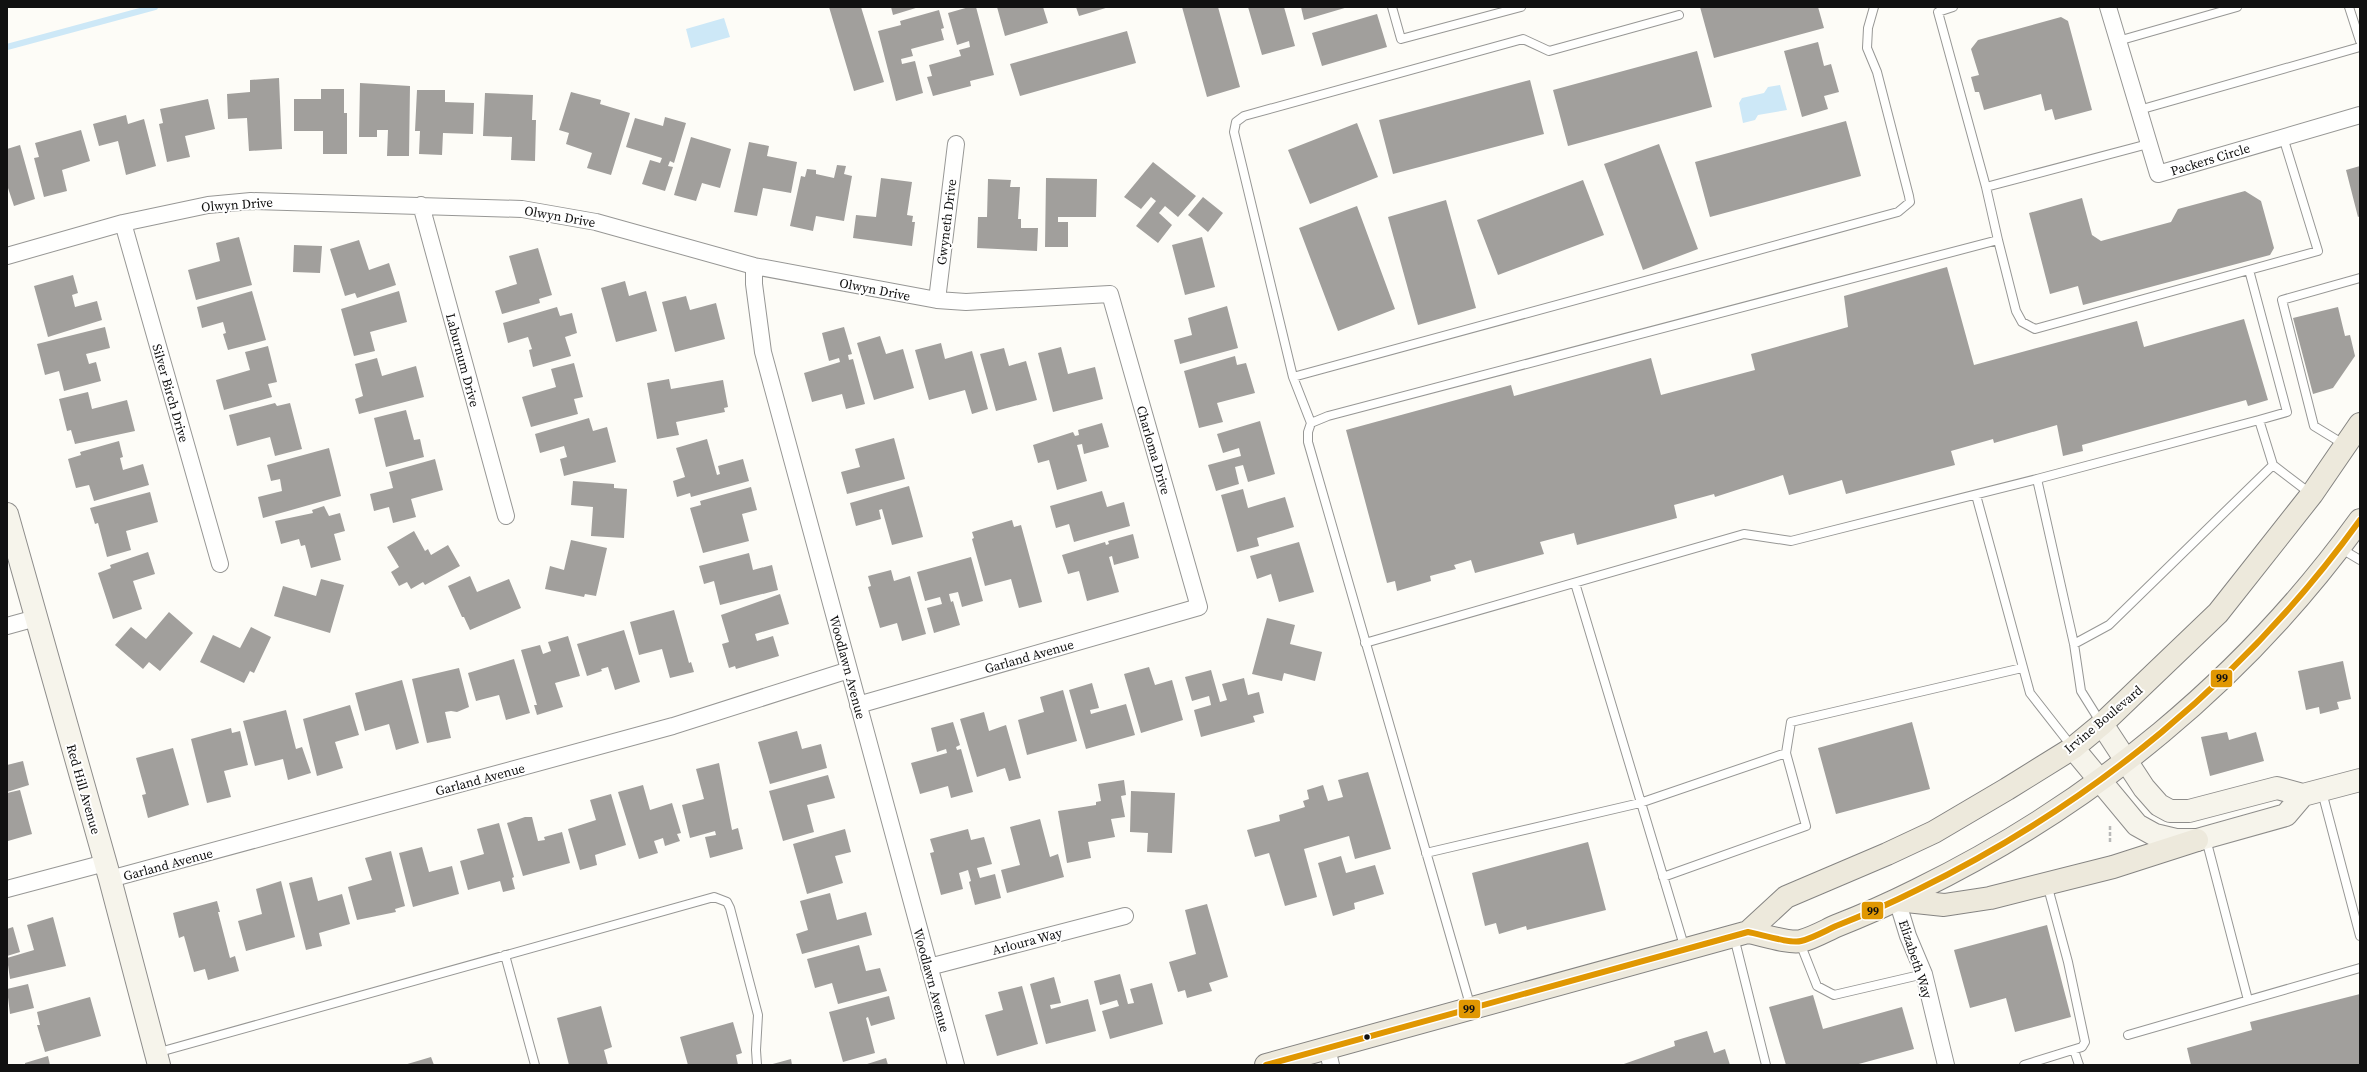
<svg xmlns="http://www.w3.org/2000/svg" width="2367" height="1072" font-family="'Source Serif 4',serif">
<rect width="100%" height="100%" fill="#fdfcf7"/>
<!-- water -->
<path fill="#cde8f7" d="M724,18L730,37L691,48L686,29Z
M1780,85L1787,110L1758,115L1755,120L1743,123L1739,103L1742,98L1764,93L1768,87Z"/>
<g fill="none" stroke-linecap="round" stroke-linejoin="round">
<!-- stream -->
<path stroke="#cde8f7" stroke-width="6" d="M7,47L155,7"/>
</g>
<!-- building -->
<path fill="#a19f9c" d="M829,7H861L884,82L854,91Z
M891,7H919L893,15Z
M969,7H976L994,75L970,81L971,86L933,96L927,77L932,76L929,65L961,56L959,50L970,47L969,41L957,45L948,13Z
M997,7H1043L1048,23L1005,36Z
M1076,7H1109L1079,16Z
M1182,7H1218L1240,87L1207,97Z
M1248,7H1284L1295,46L1262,55Z
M1301,7H1348L1304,20Z
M1700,7H1818L1824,28L1714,58Z
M939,10L944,28L941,29L944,40L911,49L913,56L901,59L902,64L915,61L923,93L896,101L878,31L901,25L900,21Z
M1377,14L1387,47L1322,66L1312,33Z
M2061,17L2068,21L2092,110L2055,120L2052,109L2045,111L2041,94L1984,110L1979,92H1975L1971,77L1979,75L1971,49L1978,40Z
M1127,31L1136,63L1020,96L1010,64Z
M1818,42L1824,66L1831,64L1839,92L1824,96L1828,109L1802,117L1784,51Z
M1697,51L1712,107L1568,146L1553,90Z
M279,78L282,149L249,151L247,118L228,119L227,94L250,92V80Z
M1530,80L1544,134L1393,174L1379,120Z
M360,83L410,86L409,156H387L388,130H377V137H359Z
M321,89H344V113H347V154H323V131H294V99H321Z
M417,90H445V102L474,103L473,134L443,133L442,155L419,154L420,131H415Z
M571,92L601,100L600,104L630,113L611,175L587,168L592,153L566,144L569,133L559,130Z
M485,93L533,95L532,120H536L535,161L511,160L512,137L483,136Z
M208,99L215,129L185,136L190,157L167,162L159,124L163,123L160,109Z
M126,115L128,124L144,119L156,166L126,175L118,141L99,146L93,124Z
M665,117L686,123L674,163L670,161L668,166L673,167L665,191L642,184L650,160L660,163L662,158L626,147L635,118L663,126Z
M1846,121L1861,176L1710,217L1695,162Z
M1357,123L1378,177L1310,204L1288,150Z
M81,130L90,161L62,170L67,191L44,197L34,158L39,157L35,143Z
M691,137L731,149L720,188L702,183L696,201L674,195Z
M749,142L769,146L767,156L797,162L791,193L763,188L757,216L734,212Z
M1659,144L1698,249L1643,270L1604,164Z
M20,145L35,199L14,206L7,185V149Z
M1153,162L1196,196L1178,217L1165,206L1159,213L1172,225L1158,243L1136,226L1156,201L1151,197L1141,209L1124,197Z
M837,165L846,166L844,174L852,176L844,221L816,216L813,231L790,226L801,176L805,177L807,169L816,170V174L834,178Z
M2360,166V216L2358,217L2346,170Z
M881,178L912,182L907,215L913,216L912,222H915L912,246L853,238L856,215L876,217Z
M1046,178L1097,179L1096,217H1058V222H1068V247H1045Z
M988,179L1011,180L1010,187H1020L1018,219H1021V228H1038L1037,251L977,248L978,217H987Z
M1583,180L1604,235L1498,275L1477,220Z
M2245,191L2261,201L2274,248L2270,255L2083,305L2078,286L2050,294L2029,213L2082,198L2092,235L2101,241L2171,222L2178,209Z
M1203,197L1223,213L1208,232L1188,215Z
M1446,200L1476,308L1418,325L1388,217Z
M1357,206L1395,309L1338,331L1299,228Z
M239,237L252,285L196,300L188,270L220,261L216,243Z
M1202,237L1215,287L1185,295L1172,245Z
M359,240L369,270L389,263L396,285L357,298L355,293L345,296L330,249Z
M294,245L322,246L320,273L293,272Z
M538,248L552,295L539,299L540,303L502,314L495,291L517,284L509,256Z
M1947,267L1974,365L2137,321L2144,347L2244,319L2268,400L2248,406L2246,400L2082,445L2083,451L2063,456L2057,425L1994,443L1993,439L1951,451L1955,465L1846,494L1842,480L1789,495L1783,475L1715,497L1714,494L1674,505L1677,518L1577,545L1574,533L1540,542L1544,554L1475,573L1471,560L1454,565L1456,569L1430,576L1431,581L1397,591L1395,581L1387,583L1346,430L1511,385L1514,396L1651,358L1661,395L1755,370L1751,354L1848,327L1844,296Z
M73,275L78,293L72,295L75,307L97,301L102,320L48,337L34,286Z
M625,281L629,296L646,291L657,331L616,342L601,288Z
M252,291L266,340L228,350L223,334L226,333L223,322L202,328L197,307Z
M399,291L407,322L370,332L375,351L354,356L341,309Z
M686,296L690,310L716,303L725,339L675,352L662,302Z
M1227,306L1238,348L1180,364L1174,340L1192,335L1188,318Z
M557,307L560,316L572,313L577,333L565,337L571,356L533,367L529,350L532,349L528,337L508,343L503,323Z
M2338,307L2345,336L2350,335L2355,356L2333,388L2313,394L2293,318Z
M105,327L110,348L86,354L89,364L96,362L101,381L64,391L59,371L45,375L37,344Z
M844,327L852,354L848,355L849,360L853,359L865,404L846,409L842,394L812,402L804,373L840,362L839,358L829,361L822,333Z
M880,336L886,354L903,349L914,388L874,400L857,343Z
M941,343L945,359L972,351L988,409L972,414L965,390L929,400L915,350Z
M268,346L277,382L268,384L272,397L224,410L216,380L250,370L245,352Z
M1061,347L1068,374L1095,367L1103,399L1053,412L1038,353Z
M1004,348L1009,366L1026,361L1037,400L996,411L980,354Z
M1235,356L1237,365L1246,363L1255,393L1217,403L1223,422L1199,428L1184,371Z
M377,358L382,376L416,366L424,397L359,414L355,399L363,396L355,364Z
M574,363L583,397L574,399L578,414L531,427L522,397L556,387L551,369Z
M669,379L671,389L723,380L728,407L724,408L725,412L676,422L679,435L657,439L647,383Z
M88,392L92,409L127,400L135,431L75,444L71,430L67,431L59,399Z
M275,403L277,406L290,403L302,449L275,456L270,437L237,446L229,415Z
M406,410L414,440L420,439L424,457L386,467L374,418Z
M589,418L593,431L607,427L616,462L564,476L560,459L567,457L564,446L540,453L535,434Z
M1260,421L1275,474L1248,482L1243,465L1235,467L1239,484L1216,491L1208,465L1241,456L1239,448L1223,453L1217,434Z
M1102,423L1109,447L1084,454L1082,444L1077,445L1087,481L1057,490L1049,460L1038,463L1033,445L1073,432L1075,436L1079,435L1078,430Z
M894,438L905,479L847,494L841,472L860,467L855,449Z
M707,439L717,475L720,474L718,466L743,459L749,481L691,497L690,493L677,497L673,481L685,477L676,448Z
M119,441L123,457L120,458L123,470L143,464L149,485L94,501L89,485L76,488L68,459L81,455L80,452Z
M329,448L341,496L263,518L258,497L282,491L280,479L271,481L267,465Z
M435,459L443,490L411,499L416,517L393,523L389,507L374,511L370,494L393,488L389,472Z
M573,481L614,484V488L627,489L624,538L591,536L593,507L571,505Z
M909,486L923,537L892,545L882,509L879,510L881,519L856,526L850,503Z
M751,487L757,510L742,514L749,541L703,553L690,508L701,505L700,501Z
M1243,489L1248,508L1285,497L1294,527L1257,538L1259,546L1237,552L1221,495Z
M1102,491L1107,507L1124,502L1130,526L1074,542L1069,524L1056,528L1050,506Z
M150,492L158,522L126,531L131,550L107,557L98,523L95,524L90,508Z
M324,506L329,516L340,513L345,531L334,534L341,560L311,568L305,545L301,546L299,539L281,544L275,521L313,513L312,510Z
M1012,520L1014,527L1021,525L1042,602L1019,608L1011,579L985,586L972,539L974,538L972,532Z
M414,531L425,551L428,549L431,555L448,545L460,566L425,585L423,582L411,589L407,582L399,586L391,572L399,567L387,547Z
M1133,534L1139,558L1114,565L1112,556L1109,557L1119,592L1087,601L1079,571L1068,574L1062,555L1105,542L1106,545L1109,544L1108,541Z
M571,540L607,548L596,596L585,594L584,597L545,589L550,566L564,570Z
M1299,542L1314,592L1279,602L1271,574L1257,579L1250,556Z
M148,552L155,574L133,581L142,609L113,619L98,573L111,568L110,565Z
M749,553L753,570L772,565L778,590L720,605L714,581L704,584L699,566Z
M971,557L983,601L962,607L958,592L949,594L951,602L953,601L960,625L934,633L927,608L942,604L940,597L925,601L917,572Z
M891,570L894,581L910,576L926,634L902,641L897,623L880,628L868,587L871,586L868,576Z
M470,576L477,592L509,579L521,608L470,630L464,617H462L448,586Z
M321,579L344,585L330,633L274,616L283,586L316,596Z
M780,594L789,624L755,634L757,641L773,636L779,656L736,669L735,666L729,668L722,644L729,642L721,615Z
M674,610L689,663L691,662L694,672L670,678L662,649L639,655L630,622Z
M169,612L193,633L160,671L149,662L143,669L115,645L131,627L146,639Z
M1267,618L1295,625L1290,644L1322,652L1315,681L1284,673L1282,681L1252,674Z
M251,627L271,637L254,673L250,671L244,683L200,662L213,635L240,648Z
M624,630L640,682L615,690L608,667L601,669L602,671L587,676L577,644Z
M568,636L580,676L555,683L563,707L537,715L534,705H537L521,650L540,645L543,654L551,651L548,642Z
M514,659L530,713L506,720L499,695L476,701L468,673Z
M2343,661L2351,699L2337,702L2339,709L2320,714L2319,707L2306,710L2298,671Z
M1149,667L1155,685L1172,680L1183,720L1141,733L1124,674Z
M459,668L469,707L457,712L451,711L445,712L451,738L427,743L412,679Z
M1211,670L1220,702L1227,700L1222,684L1244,678L1248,695L1259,692L1264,713L1253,716L1255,722L1201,737L1194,710L1211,705L1209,696L1192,701L1185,677Z
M402,680L419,743L396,750L389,724L365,731L355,693Z
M1092,683L1099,708L1090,710L1091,714L1126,704L1135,735L1086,749L1069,690Z
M1063,690L1077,741L1027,755L1018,720L1044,712L1040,697Z
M350,705L359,735L335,742L343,768L317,776L303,719Z
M286,710L296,749L302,747L311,773L288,780L283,759L255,766L243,721Z
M984,712L989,731L1006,725L1021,778L1009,781L1005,768L977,777L960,719Z
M953,722L960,745L956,747L957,750L961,749L973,792L951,798L948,786L920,794L911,763L947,753L946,749L937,752L931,728Z
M1912,722L1930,789L1836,814L1818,748Z
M231,728L232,733L240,731L248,765L224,771L231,797L207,803L191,739Z
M797,731L802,749L821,744L827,768L770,784L758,742Z
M2227,732L2229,740L2256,732L2264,761L2210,776L2201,737Z
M173,748L189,805L148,818L142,795L146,794L136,758Z
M23,761L29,785L7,792V765Z
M719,763L732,830L738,828L743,849L710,858L705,837L716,835L715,831L690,838L682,805L704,799L696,769Z
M1368,772L1391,849L1355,859L1349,836L1304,849L1317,897L1285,906L1269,853L1255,857L1247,830L1280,821L1279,815L1305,807L1303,801L1309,799L1307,790L1323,785L1328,801L1343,797L1338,780Z
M828,775L835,798L807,805L814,832L783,841L769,791Z
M1124,780L1126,795L1121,796L1125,817L1111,819L1115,837L1088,842L1091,858L1067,863L1058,811L1096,805V802L1101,801L1098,784Z
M643,785L650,810L672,803L681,833L677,834L680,841L665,846L663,838L654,841L658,853L639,859L618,792Z
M20,790L32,834L8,841L7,793Z
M1131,791L1175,793L1172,853L1147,852L1148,833L1130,832Z
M611,794L626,845L595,855L597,865L580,870L568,829L596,820L590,800Z
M525,817H532L538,841L545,840L544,837L562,832L570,863L523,876L507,823Z
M1040,819L1050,857L1058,854L1064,877L1007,893L1001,870L1020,865L1010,827Z
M499,823L514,877L512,878L515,889L503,892L500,881L468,890L460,861L484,854L477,829Z
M845,829L851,852L835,856L843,883L807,894L793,844Z
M968,829L971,840L984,837L992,864L977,868L980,878L995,874L1001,898L975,905L969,882L971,881L968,870L959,873L963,889L941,895L930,853L934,852L930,839Z
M1588,842L1606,910L1527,930L1526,926L1499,934L1496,923L1485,926L1472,873Z
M422,847L429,872L452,866L459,894L413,907L399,853Z
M391,851L405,906L395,909L396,912L357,920L348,887L372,880L365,858Z
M1341,856L1346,873L1375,865L1384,894L1354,903L1355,909L1333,916L1318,863Z
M312,877L318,901L342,894L350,924L319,933L322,946L306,950L289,883Z
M281,881L295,937L246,951L238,921L262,914L256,889Z
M830,893L837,920L866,912L872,935L802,954L796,934L808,930L800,901Z
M217,901L220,912H218L230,958L235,956L239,971L208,980L205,969L194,972L184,936L179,938L173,913Z
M1207,904L1228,977L1209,983L1212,991L1187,998L1185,990L1178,992L1169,962L1196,954L1185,910Z
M53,917L66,966L10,979L7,958L34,950L27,925Z
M2047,925L2071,1017L2015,1032L2006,998L1970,1008L1954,950Z
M13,927L20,952L7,956V929Z
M859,945L866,971L880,968L887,991L838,1004L832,983L815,988L807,959Z
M1120,974L1128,1004L1134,1003L1130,989L1152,983L1163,1024L1110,1039L1102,1011L1119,1006L1117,1000L1100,1005L1094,981Z
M1054,977L1061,1003L1050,1005L1051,1009L1088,999L1096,1031L1046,1044L1030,984Z
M28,984L34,1008L10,1014L7,989Z
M1022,986L1038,1044L997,1056L985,1015L1003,1010L998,992Z
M2360,994V1065H2191L2187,1048L2252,1030L2250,1022Z
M1813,995L1823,1029L1902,1007L1914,1049L1855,1065H1786L1769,1007Z
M889,996L895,1019L871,1026L868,1017L866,1018L875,1053L843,1062L829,1012Z
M90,997L101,1036L45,1052L37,1025H40L37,1012Z
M601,1006L612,1047L604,1050L608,1065H569L557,1018Z
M733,1022L742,1053L736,1055L738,1065H688L680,1037Z
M1707,1031L1714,1053L1725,1049L1730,1065H1621L1675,1046L1674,1041Z
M48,1056L50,1065H25V1063Z
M431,1057L434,1065H404Z
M886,1058L888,1065H864Z
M791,1059L792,1065H769Z"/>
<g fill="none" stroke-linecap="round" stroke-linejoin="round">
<!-- service casing -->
<g stroke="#979795" stroke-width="10">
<path id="service" d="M1392,7L1401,39L1521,7
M1953,7L1938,12L1986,187
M2349,7L2360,41
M1679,15L1549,51L1523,39L1244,116L1236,122L1234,132L1293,377L1898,212L1910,202L1909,196L1877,72L1867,48L1868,28L1874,7
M2118,41L2237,7
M2139,110L2360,47
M1998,240L1986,187L2148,144
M2249,270L2318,251L2283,137
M1293,377L1311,423L1308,432V442L1471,1008
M1311,423L1328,416L1998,240L2016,311L2022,322L2035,329L2249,270L2287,412L2259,420
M2345,445L2314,426L2282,300L2360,278
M2037,479L2074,644L2081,691L2101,723
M1976,495L2030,693L2073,748
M2340,548L2360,560
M1575,583L1685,949
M1365,643L1744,534L1791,541L2037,479L2259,420L2273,465L2311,494
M2074,644L2109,625L2273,465
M2322,792L2360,936
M2206,839L2248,1000
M1426,853L1640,803L1786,753L1791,722L2022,668
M1663,877L1806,826L1786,753
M1734,937L1766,1065
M1800,943L1817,986L1834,995L1924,974
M505,955L535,1065
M2128,1035L2360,968
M2074,1050L2079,1065
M156,1053L714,897L727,902L730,908L758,1015L756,1050L757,1065
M2024,1065L2082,1047L2085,1042L2068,962L2047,884"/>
</g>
<!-- minor casing -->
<g stroke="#979795" stroke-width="18">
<path id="minor" d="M2108,7L2158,174L2360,115
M421,205L506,516
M123,223L220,564
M7,256L123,223L208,205L251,201L522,209L596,222L754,266L937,300L966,302L1110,294L1199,607L858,705
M754,266V284L763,352L956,1065
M937,300L956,144
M7,626L36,618
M110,879L673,726L849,670
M7,889L105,863
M1897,900L1908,936L1924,974L1946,1065
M929,967L1125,916
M1327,1048L1331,1065"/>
</g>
<!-- secondary casing -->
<g stroke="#8e8d8b" stroke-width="24">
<path id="secondary" d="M7,514L110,879L159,1065
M2102,724L2144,788L2159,805L2170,811H2189L2277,788L2303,795L2360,780
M2073,748L2137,825L2155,835L2176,840H2197L2286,815L2303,795"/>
</g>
<!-- primary casing -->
<g stroke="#858482" stroke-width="24">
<path id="primary" d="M1897,900L1944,905L1990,898L2113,867L2197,840
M1748,932L1786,897L1887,854L1934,832L2007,789L2073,748L2102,724L2218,613L2312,494L2360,424
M1266,1065L1748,932C1760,934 1790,944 1801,941C1813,938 1825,931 1836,926C1864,915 1891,903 1917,890C2093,804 2245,679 2360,520"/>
</g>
<!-- path -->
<path stroke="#b9b9b8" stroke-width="2.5" stroke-dasharray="4 2" stroke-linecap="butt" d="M2110,826V843"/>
<!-- service -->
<use href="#service" stroke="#fffffe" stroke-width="8"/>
<!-- minor -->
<use href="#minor" stroke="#fffffe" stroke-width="16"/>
<!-- secondary -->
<use href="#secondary" stroke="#f6f4eb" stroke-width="22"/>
<!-- primary -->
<use href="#primary" stroke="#ede9dc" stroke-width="22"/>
<!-- bus-1 casing -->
<g stroke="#fff" stroke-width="9">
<path id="bus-1" d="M1266,1065L1748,932C1760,934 1790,944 1801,941C1813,938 1825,931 1836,926C1864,915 1891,903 1917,890C2093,804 2245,679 2360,520"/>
</g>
<!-- bus-1 -->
<use href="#bus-1" stroke="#e09702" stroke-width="6"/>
</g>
<!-- markers -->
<circle fill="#111" stroke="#fff" stroke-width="1.5" cx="1367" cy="1037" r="3.5"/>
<g text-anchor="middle" stroke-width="4" stroke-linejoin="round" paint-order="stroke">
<!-- street labels -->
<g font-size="13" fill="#111" stroke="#fff">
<text transform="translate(2210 159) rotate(-17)" y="5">Packers Circle</text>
<text transform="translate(237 204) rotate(-4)" y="5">Olwyn Drive</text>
<text transform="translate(560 216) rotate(10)" y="5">Olwyn Drive</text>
<text transform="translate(946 222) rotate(-83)" y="5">Gwyneth Drive</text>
<text transform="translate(875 289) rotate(11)" y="5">Olwyn Drive</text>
<text transform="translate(463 360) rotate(75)" y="5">Laburnum Drive</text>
<text transform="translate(171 393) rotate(74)" y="5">Silver Birch Drive</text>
<text transform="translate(1154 450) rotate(74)" y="5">Charloma Drive</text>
<text transform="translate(1029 656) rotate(-16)" y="5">Garland Avenue</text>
<text transform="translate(848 667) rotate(75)" y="5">Woodlawn Avenue</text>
<text transform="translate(2103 719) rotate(-40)" y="5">Irvine Boulevard</text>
<text transform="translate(480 779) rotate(-15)" y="5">Garland Avenue</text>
<text transform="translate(84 789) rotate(74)" y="5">Red Hill Avenue</text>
<text transform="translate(168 864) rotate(-15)" y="5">Garland Avenue</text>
<text transform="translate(1027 941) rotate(-15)" y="5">Arloura Way</text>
<text transform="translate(1916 959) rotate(72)" y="5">Elizabeth Way</text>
<text transform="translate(932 980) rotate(75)" y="5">Woodlawn Avenue</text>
</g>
</g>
<g stroke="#fff" stroke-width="1.5">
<rect x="2210" y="669" width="23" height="19" rx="4" fill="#e09702"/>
<rect x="1861" y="901" width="23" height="19" rx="4" fill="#e09702"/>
<rect x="1458" y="999" width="23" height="20" rx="4" fill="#e09702"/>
</g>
<g font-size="11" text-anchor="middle" font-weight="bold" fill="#111">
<text x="2222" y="682">99</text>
<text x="1873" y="915">99</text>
<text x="1469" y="1013">99</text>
</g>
<!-- border -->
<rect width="2367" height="1072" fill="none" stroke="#111111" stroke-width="16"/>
</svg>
